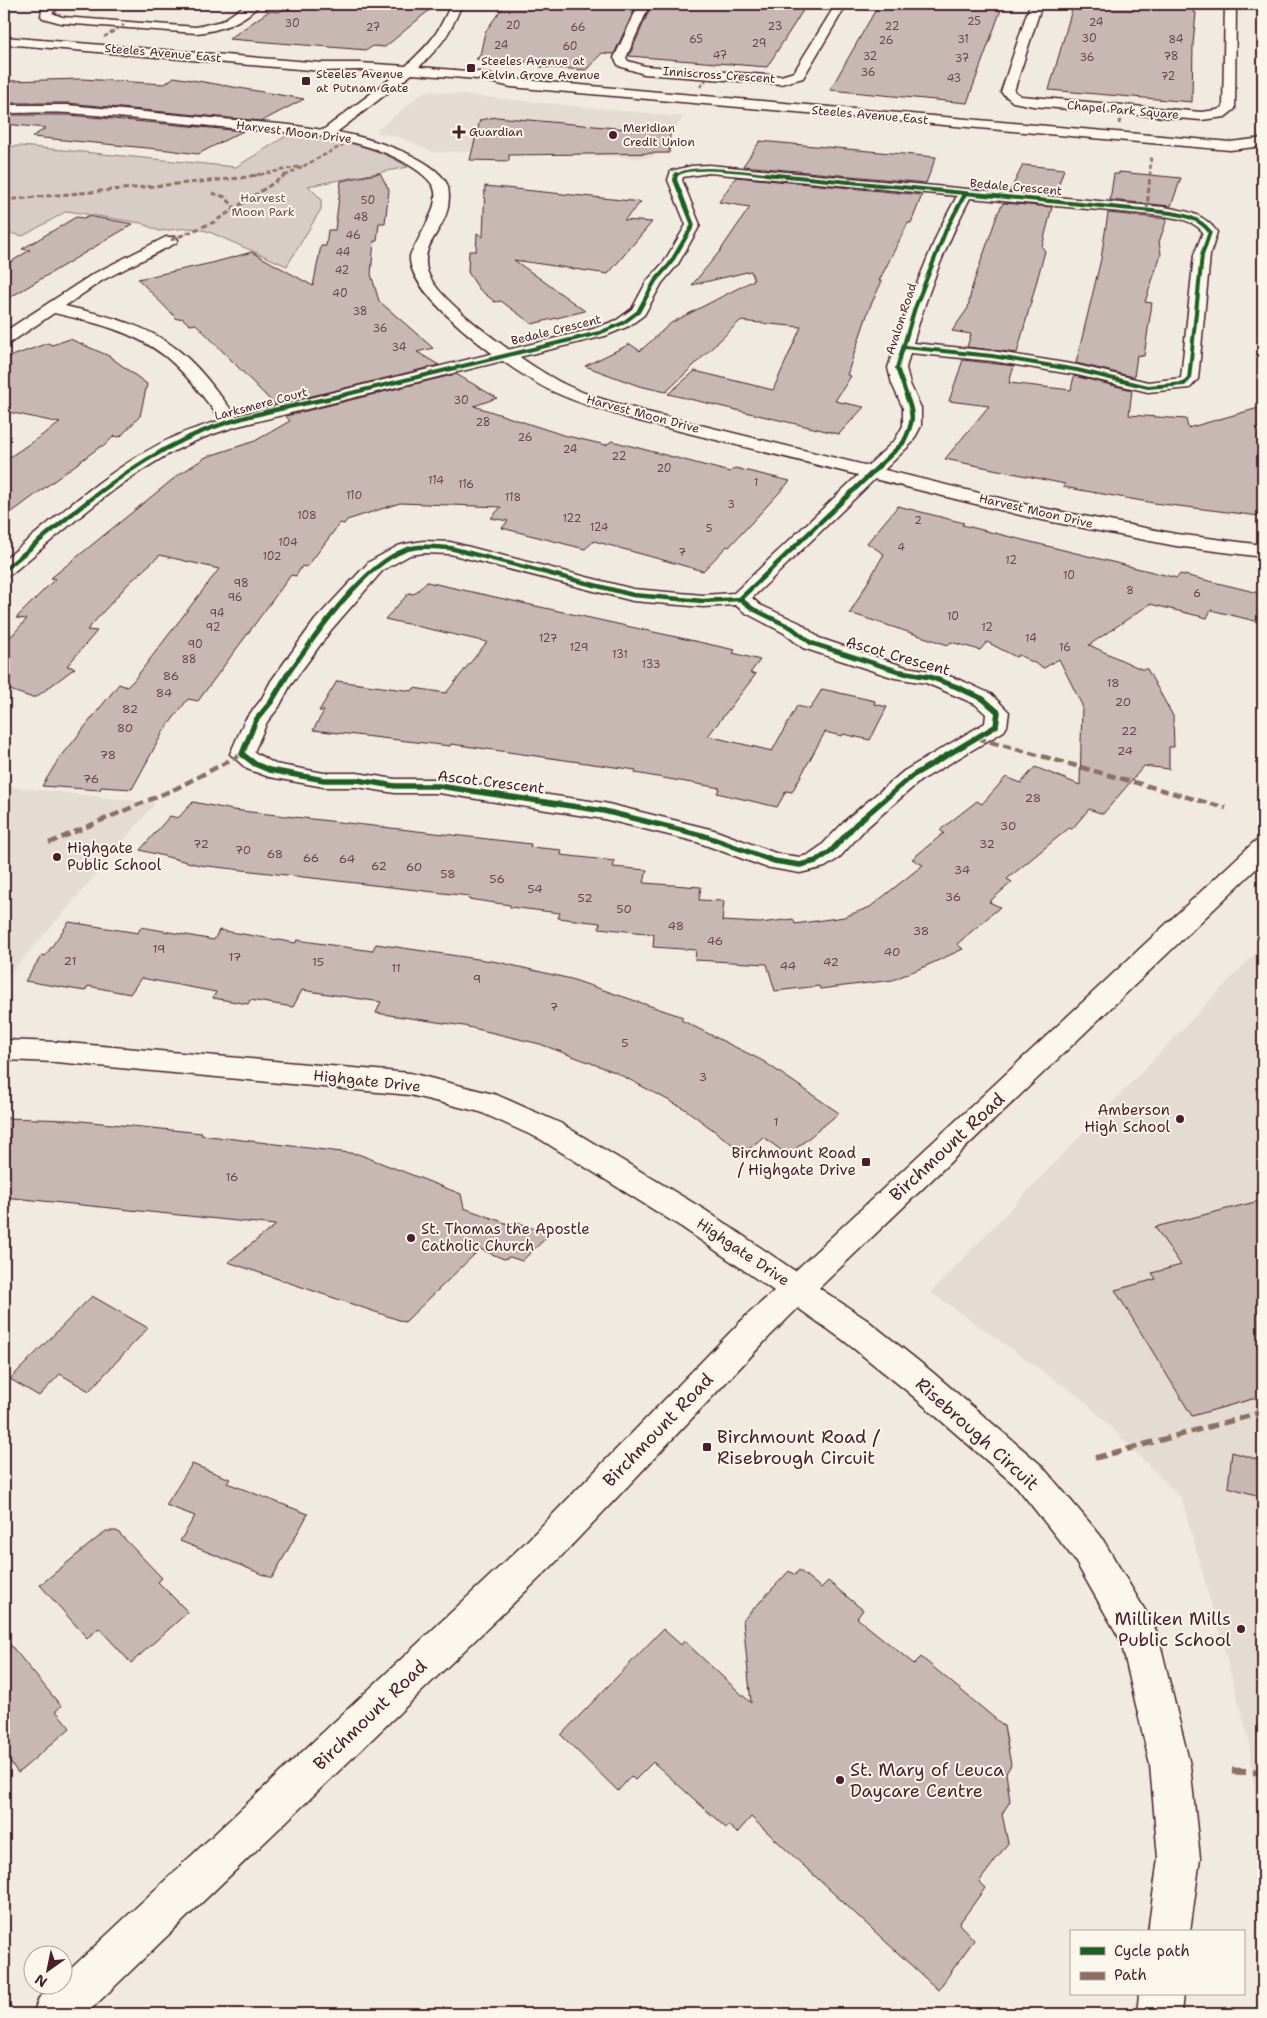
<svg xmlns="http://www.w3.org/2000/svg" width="1267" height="2018" font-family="'Shantell Sans',sans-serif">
<rect width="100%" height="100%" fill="#f0eae0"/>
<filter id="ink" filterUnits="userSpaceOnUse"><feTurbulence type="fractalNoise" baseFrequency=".02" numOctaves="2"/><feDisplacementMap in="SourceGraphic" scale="10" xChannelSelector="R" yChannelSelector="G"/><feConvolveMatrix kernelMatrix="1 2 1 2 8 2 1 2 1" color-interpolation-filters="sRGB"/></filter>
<g filter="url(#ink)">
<!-- built -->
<path fill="#e4dbd2" d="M425,91L683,117L654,156L646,158L491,151L433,152L402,138L375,132Z
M4,786L155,803L65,911L4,980Z
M1263,945V1881L1249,1739L1182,1499L1085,1401L931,1292Z"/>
<!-- green -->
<path fill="#d8ccc6" stroke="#917678" d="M291,133C331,139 372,144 408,167L308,186L321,199V209L287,266L207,231L190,228L159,231L141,223L67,211L23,236L4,232V147L21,146L236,167Z"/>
<!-- building -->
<path fill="#c8b8b3" stroke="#4a1f2b" d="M292,4H329L373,7L377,4H395L433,7L385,47L373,46L367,50L229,39L269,11L279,12Z
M505,4H637L614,54L602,53L586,70L540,67L544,63L476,59L480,55L485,32Z
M652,4H807L767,67L629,56Z
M879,4H1003L967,103L830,90Z
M1088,4H1178L1179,6L1193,7V12L1196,13L1193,44L1192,102L1049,90L1073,6L1088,7Z
M174,77L304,99L262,121L67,103H4V94L9,81L82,79L165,84Z
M4,115H69L243,131L198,154L168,150L32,137L46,128L4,124Z
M496,117L670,133L669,153L509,155V161L470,160L480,120Z
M760,141L880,152L936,157L926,183L743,166Z
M1023,165L1064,169L1055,195L1010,191Z
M1119,172L1181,178L1171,206L1110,200L1114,174H1119Z
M380,173L389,190L385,223H379L377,241H374L371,274L379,301L433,348L417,352L439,365L275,405L196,324L190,325L182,318L177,319L138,279L212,263L252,252L313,286L321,246H326L328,230H335L341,181Z
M736,177L922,195L911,223H908L879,281H882L869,309L847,375L851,376L835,401L864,407L839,434L668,394L695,371L773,390L801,327L740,321L666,392L639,386L585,366L630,344L640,351L671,323L754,280L751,271L692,285L720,251L750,207L719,202Z
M485,186L641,202L624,220L652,222L608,274L514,260L585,311L532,324L501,301L495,302L479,289L468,272L469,251H476L477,233L483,237Z
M1003,203L1052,207L1042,247L1045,251L1017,353L967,347L971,334L952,331L968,308L972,287L998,213Z
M1108,213L1167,219L1159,242L1161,254L1145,302L1152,303L1144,356L1137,355L1134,377L1076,363L1101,259Z
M88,216L133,224L4,301V266L30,250L22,249L76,217L84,218Z
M70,339L109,356L147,384L140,416L120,437L114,436L104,446H101L4,518V461L60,423L4,411V359L48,343L52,345Z
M963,360L1014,366L1009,383L1071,390L1074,376L1132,390L1129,415L1186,419L1188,428L1262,407L1260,516L1154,503L1063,487L1065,484L945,459L989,406L949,401Z
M456,374L497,398L474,406L563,435L606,445L612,441L730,472L735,468L790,481L729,547L727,546L703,571L594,541L585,549L502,528L508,521L491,518L501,507L400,503L347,520L344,524L340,523L307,567L302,566L296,576L291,575L198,701L188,699L163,732L132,789L101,787L100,790L42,786L57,762L119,684L127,687L134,680L219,569L160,555L128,584L87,630L97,631L67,666L75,668L36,697H30L4,688V644L27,619L16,618L55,579L51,578L177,476L206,457L255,441L290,421L286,416Z
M898,506L964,523L962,525L1177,578L1180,574L1263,594V623L1211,610L1207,618L1150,604L1089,645L1141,669H1147L1173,716L1174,747H1169V769L1144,766L1103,814L1089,809L1072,829L1069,828L1007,879L1012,882L989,902L1000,907L957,944L963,949L928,965L893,980L820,989L819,986L775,991L767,964L695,960L696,950L653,947L654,934L599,928L600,923L558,918L560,913L510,907V905L468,899L469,896L199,865L140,850L170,816L178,818L193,802L233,810L531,844L530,847L562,850L561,855L615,861L613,867L647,870L644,883L701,887L699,900L724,901L722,921L760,923L793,919L795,924L844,917L870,907L923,865L912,859L944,833L940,830L977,801L982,804L1006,777L1021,783L1035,767L1080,785L1082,705L1059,659L1044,668L1019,655L1016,657L987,642L980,650L951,642L948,645L850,613L884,554L867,543Z
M427,582L735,650L733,653L760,660L750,673L756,674L708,736L772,751L797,706L810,709L822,689L875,701L874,704L887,707L870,740L843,734L842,736L825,732L792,792L786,791L777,807L717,793L720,788L635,773L636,770L451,744L450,746L313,730L324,711H319L337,681L412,691L414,688L446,693L487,642L385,619L409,593L414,594Z
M69,922L138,933L141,927L214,940L219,930L296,943L297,940L372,951L376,944L498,962L571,979L683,1017L681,1020L763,1061L839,1113L788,1155L763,1137L744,1153L685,1109L615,1072L540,1044L464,1026L376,1013L381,1002L302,990L293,1007L250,1000L248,1004L213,998L216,992L141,978L130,994L88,986L85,991L25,981L42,955L45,956Z
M4,1118L71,1120L202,1133L201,1135L358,1154L461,1194L464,1208L511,1225L515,1221L549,1235L522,1261L510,1257L504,1259L480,1249L405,1322L228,1262L276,1225L4,1197Z
M1263,1200V1396L1192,1416L1115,1290L1156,1279L1152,1273L1181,1265L1155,1227Z
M92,1296L148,1328L89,1391L60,1374L39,1396L10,1379Z
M1232,1452L1263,1461V1497L1228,1487Z
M192,1464L230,1479L227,1483L308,1514L272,1578L180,1541L195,1516L166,1505Z
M106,1531H117L162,1578L158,1582L188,1612L131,1663L99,1628L87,1638L40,1585Z
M799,1570L821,1588L828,1581L863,1610L857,1618L914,1664L921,1657L1004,1726L1011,1765L1006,1773L1010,1801L1002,1814L1008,1843L979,1882L985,1888L959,1924L974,1940L938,1990L751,1817L737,1833L728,1825L726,1828L653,1762L635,1780L631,1776L618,1791L561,1735L663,1629L681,1645L684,1641L751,1703L743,1620L789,1571L795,1575Z
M4,1637L61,1706L56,1711L70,1728L18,1773L4,1753Z"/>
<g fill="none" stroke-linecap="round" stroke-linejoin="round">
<!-- street casing -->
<g stroke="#4a1f2b" stroke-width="3">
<path id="street" d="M51,4H63L52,13L62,17L196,27L222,21L247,4H260C244,22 219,31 196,33L61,23L43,18L41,16L42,10Z
M639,4H650L626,58L628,61L645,66L781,76L794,72L836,4H847L803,78L781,84L644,74L619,66L614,58Z
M1030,4H1042L1014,91L1021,96L1201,112L1217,110L1223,107L1225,4H1236L1235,109L1225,117L1201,120L1033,106L1013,102L1001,92Z
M709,165L1163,207C1185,210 1205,214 1217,232L1210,255L1198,379L1190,388L1148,392L1077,375L992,361L910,353L906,368L910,384L921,408V426L912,443L752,598L760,605L800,623L819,638L906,667L938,672L965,682L991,694L1009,712L1007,726L1004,731L920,781L865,829L839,858L825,867L800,873L765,867L697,842L604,819L439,793H395L357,787H324L269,777L247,769L230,754L245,720L261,700L271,681L315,620L369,562L398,546L405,544L424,541L450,542L633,589L703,595L734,593L895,440L903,426V408L892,384L888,368L907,308L939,230L957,196L709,173L683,177L682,180L700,225L678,264L662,283L644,315L629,326L605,336L238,426C222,431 206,436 191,443C129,470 64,531 11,574L4,576V560C58,516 113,464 178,435C191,429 207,425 221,420C204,398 187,374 165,356C133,331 93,322 54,313L10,343L4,344V332L93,274L166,237H176L178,240L176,243L103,280L65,306C104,315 146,324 178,350C201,368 218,393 236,416L593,329L617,320L632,309L647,281L664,262L686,225L668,180L671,171L691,166ZM970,198L1163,216C1177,218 1193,220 1203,232L1194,255L1181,378L1148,382L1077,365L992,351L913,343C927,293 946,244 970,198ZM424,553L450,554L633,601L703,607L735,605L746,613L784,633L803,648L895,678L926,683L975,704L986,714L985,723L904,771L847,819L821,846L808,855L800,857L778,854L714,830L604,803L439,779H395L357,773H324L275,764L254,752L267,722L279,707L290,686L331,630L383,570L410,555Z"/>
</g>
<!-- secondary casing -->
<g stroke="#4a1f2b" stroke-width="3">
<path id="secondary" d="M451,4H462C450,34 442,45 419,67L478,72L512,79L1230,142L1263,138V146L1230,150L511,87L478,79L412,74L337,132C366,137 433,156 447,184C450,192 449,203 447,211C441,234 419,247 428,273C439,304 533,369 564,384C590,397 619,404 647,412L1032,506L1176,534L1263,545V557L1176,546L1032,518L635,420C607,412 580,404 554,392C519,377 408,298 410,257C410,254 413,249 415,246C422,231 442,202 433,186C424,170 389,153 372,148C330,133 275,132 231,128C177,123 123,117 69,113C47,112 25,113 4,113V105H67L290,125L323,130L399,72L360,70L322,71L4,44V37L322,63H360L406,66C431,42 437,36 451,4Z
M1263,840V862L819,1288L867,1320L931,1371L1041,1465L1100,1535L1152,1622L1158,1635L1190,1765L1200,1858L1190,1932H1148L1158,1858L1150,1765L1121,1641L1074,1559L1017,1487L907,1391L843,1340L798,1308L769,1337L551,1567L86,2014H33L39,1998L53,1986H62V1977L525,1543L745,1317L774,1291L683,1228L540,1139L480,1112L410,1095L56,1062L4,1060V1040L56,1042L410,1073L497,1095L560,1123L705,1210L795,1271L1254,842Z
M1139,1994H1183L1181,2014H1137Z"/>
</g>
<!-- street -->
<use href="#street" fill="#fbf7ec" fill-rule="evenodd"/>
<!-- secondary -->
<use href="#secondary" fill="#fbf7ec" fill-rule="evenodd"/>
<!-- quiet-far4 -->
<path stroke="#8d6e63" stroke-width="2.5" stroke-dasharray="4.5 2.5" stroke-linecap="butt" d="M104,37L124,25
M700,87L710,75
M1119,124L1123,110
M253,176L302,166
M285,176L343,145
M1150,176L1151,156"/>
<!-- quiet-far3 -->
<path stroke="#8d6e63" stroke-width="3" stroke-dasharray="5.5 3" stroke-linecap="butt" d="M212,193L225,197L234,207
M4,200L241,178L260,174
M1147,210L1150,174
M171,240L214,222L287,174"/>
<!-- quiet-far2 -->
<path stroke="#8d6e63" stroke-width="4.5" stroke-dasharray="9 4.5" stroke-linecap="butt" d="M977,738L1226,808
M49,843L177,788L242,754"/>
<!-- quiet-far1 -->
<path stroke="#8d6e63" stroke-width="5.5" stroke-dasharray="11 5.5" stroke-linecap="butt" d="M1095,1458L1263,1412"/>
<!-- quiet -->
<path stroke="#8d6e63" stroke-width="7" stroke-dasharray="14 7" stroke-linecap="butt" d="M1232,1771L1263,1772"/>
<!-- cycleway-far3 casing -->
<g stroke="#fbf7ec" stroke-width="4">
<path id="cycleway-far3" d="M676,176C691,162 758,174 780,176"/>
</g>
<!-- cycleway-far2 casing -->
<g stroke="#fbf7ec" stroke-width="5.5">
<path id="cycleway-far2" d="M766,174L1163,212C1181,214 1199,217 1210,232L1202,255L1189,379L1184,384L1148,387L1077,370L992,356L904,347
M339,396L599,333L623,323L638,312L655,281L670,264L693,225L675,180L676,174
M907,396L897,368L915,308L946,230L965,194"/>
</g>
<!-- cycleway-far1 casing -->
<g stroke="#fbf7ec" stroke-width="7">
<path id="cycleway-far1" d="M4,570C61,524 116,472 183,440C231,416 292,407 344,395
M740,599L753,609L792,628L811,643L907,674
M740,599L903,443C913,424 915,415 906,395
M288,674C314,637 362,566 405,550C418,545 435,547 450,548L633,595L703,601L740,599"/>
</g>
<!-- cycleway casing -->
<g stroke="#fbf7ec" stroke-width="8">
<path id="cycleway" d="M289,672L271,702L256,720L242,754L255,764L269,770L324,780H357L395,786H439L604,811L705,836L774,861L800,865L816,861L830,852L856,824L912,776L996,726L998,712L983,699L957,687L930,677L901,672"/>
</g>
<!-- cycleway-far3 -->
<use href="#cycleway-far3" stroke="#1b5e20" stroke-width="2.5"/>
<!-- cycleway-far2 -->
<use href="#cycleway-far2" stroke="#1b5e20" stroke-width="4"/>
<!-- cycleway-far1 -->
<use href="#cycleway-far1" stroke="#1b5e20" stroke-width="4.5"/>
<!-- cycleway -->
<use href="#cycleway" stroke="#1b5e20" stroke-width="5.5"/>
</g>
</g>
<!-- markers -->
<g fill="#4a1f2b" stroke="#fbf7ec" stroke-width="2">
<rect x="466" y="63" width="10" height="10" rx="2.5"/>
<rect x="301" y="76" width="10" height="10" rx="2.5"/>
<path d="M456.5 124.5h5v5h5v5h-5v5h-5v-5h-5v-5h5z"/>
<circle cx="613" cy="135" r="5"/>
<circle cx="57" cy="857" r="5"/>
<circle cx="1180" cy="1119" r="5"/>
<rect x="861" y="1157" width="10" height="10" rx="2.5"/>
<circle cx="411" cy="1238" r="5"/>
<rect x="702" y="1442" width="10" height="10" rx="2.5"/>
<circle cx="1241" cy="1629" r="5"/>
<circle cx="840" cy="1780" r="5"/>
</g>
<g text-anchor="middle" stroke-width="4" stroke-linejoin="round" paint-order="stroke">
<!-- far-number labels -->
<g font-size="11" fill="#6a454d">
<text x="974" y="25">25</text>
<text x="1096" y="26">24</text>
<text x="292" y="27">30</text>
<text x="513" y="29">20</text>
<text x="775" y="30">23</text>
<text x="892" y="30">22</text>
<text x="373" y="31">27</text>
<text x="578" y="31">66</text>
<text x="1089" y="42">30</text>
<text x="696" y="43">65</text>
<text x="963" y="43">31</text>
<text x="1176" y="43">84</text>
<text x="886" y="44">26</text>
<text x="759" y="47">29</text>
<text x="501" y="49">24</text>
<text x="570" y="50">60</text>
<text x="720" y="59">47</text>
<text x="870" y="60">32</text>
<text x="1171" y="60">78</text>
<text x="1087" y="61">36</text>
<text x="962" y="62">37</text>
<text x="868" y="76">36</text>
<text x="1168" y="80">72</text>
<text x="954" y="82">43</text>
<text x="368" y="204">50</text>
<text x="361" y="221">48</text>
<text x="353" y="239">46</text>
<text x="343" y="256">44</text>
<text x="342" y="274">42</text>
<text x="340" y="297">40</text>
<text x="360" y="315">38</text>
<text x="380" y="332">36</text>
<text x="399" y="351">34</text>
<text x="461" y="404">30</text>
<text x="483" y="426">28</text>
<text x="525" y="441">26</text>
<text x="570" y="453">24</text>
<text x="619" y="460">22</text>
<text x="664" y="472">20</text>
<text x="436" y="484">114</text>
<text x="756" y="486">1</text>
<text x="466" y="488">116</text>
<text x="354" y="499">110</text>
<text x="513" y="501">118</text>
<text x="731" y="508">3</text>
<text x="307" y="519">108</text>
<text x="572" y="522">122</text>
<text x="918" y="524">2</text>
<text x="599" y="531">124</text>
<text x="709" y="532">5</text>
<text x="288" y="546">104</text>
<text x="901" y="551">4</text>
<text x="682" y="556">7</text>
<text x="272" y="560">102</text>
<text x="1011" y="564">12</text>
<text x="1069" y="579">10</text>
<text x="241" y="587">98</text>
<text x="1130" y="594">8</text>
<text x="1197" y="597">6</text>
<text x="235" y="601">96</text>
<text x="217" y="617">94</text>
<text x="953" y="620">10</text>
<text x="213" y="631">92</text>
<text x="987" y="631">12</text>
<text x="548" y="642">127</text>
<text x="1031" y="642">14</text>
<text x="195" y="648">90</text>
<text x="579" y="651">129</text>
<text x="1065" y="651">16</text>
<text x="620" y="658">131</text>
<text x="189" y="663">88</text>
<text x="651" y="668">133</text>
</g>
<!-- far-street labels -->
<g font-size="12" fill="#4a1f2b" stroke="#fbf7ec">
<text transform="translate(163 53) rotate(5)" y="4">Steeles Avenue East</text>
<text transform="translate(719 75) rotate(4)" y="4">Inniscross Crescent</text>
<text transform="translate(1123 110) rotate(5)" y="4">Chapel Park Square</text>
<text transform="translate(870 115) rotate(5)" y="4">Steeles Avenue East</text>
<text transform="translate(294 132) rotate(7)" y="4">Harvest Moon Drive</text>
<text transform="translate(1016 187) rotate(5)" y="4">Bedale Crescent</text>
<text transform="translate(901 319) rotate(-72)" y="4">Avalon Road</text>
<text transform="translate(556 330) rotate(-14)" y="4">Bedale Crescent</text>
<text transform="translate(261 404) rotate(-15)" y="4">Larksmere Court</text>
<text transform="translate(643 414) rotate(15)" y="4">Harvest Moon Drive</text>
<text transform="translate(1036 511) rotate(13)" y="4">Harvest Moon Drive</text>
</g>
<!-- far-poi labels -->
<g font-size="12" fill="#4a1f2b" stroke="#fbf7ec" text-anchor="start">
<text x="481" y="65">Steeles Avenue at<tspan x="481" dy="14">Kelvin Grove Avenue</tspan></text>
<text x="316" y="78">Steeles Avenue<tspan x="316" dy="14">at Putnam Gate</tspan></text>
<text x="623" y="132">Meridian<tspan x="623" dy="14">Credit Union</tspan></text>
<text x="469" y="136">Guardian</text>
</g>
<!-- far-park labels -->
<g font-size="12" fill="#6e4a52" stroke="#fbf7ec">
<text x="263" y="202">Harvest<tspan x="263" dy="14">Moon Park</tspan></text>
</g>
<!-- number labels -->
<g font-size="12" fill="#6a454d">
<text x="171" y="680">86</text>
<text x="1113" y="687">18</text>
<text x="164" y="697">84</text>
<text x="1123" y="706">20</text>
<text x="130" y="713">82</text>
<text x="125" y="732">80</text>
<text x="1129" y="735">22</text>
<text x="1125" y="755">24</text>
<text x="108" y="759">78</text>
<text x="91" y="783">76</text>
<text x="1033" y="802">28</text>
<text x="1008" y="830">30</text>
<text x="201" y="848">72</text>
<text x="987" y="848">32</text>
<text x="243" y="854">70</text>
<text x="275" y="858">68</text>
<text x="311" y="862">66</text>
<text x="347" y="863">64</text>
<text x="379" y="870">62</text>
<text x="414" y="871">60</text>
<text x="962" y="874">34</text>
<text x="448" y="878">58</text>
<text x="497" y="883">56</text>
<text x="535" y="893">54</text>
<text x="953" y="901">36</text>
<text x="585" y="902">52</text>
<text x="624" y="913">50</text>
<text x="676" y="930">48</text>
<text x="921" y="935">38</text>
<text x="715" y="945">46</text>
<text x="159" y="953">19</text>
<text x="892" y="956">40</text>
<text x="235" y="961">17</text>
<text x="70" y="965">21</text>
<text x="318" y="966">15</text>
<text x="831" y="966">42</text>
<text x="788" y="970">44</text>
<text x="396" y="972">11</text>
<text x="477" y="983">9</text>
<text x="554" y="1011">7</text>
<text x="625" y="1047">5</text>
<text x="703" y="1081">3</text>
<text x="776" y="1126">1</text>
<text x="232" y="1181">16</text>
</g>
<!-- street labels -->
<g font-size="15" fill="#4a1f2b" stroke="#fbf7ec">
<text transform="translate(898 656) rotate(16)" y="5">Ascot Crescent</text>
<text transform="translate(491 782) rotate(7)" y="5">Ascot Crescent</text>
<text transform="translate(367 1081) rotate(6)" y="5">Highgate Drive</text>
<text transform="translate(743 1252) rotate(34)" y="5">Highgate Drive</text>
</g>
<!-- poi labels -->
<g font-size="15" fill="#4a1f2b" stroke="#fbf7ec" text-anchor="start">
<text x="67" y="853">Highgate<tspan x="67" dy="17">Public School</tspan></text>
<text x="1170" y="1115" text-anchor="end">Amberson<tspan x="1170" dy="17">High School</tspan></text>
<text x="856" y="1158" text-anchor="end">Birchmount Road<tspan x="856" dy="17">/ Highgate Drive</tspan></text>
<text x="421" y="1234">St. Thomas the Apostle<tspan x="421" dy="17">Catholic Church</tspan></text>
</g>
<!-- near-street labels -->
<g font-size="18" fill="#4a1f2b" stroke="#fbf7ec">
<text transform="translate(947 1147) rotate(-43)" y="6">Birchmount Road</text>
<text transform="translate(658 1430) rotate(-46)" y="6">Birchmount Road</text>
<text transform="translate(977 1434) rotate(42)" y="6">Risebrough Circuit</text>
<text transform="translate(370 1715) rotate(-44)" y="6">Birchmount Road</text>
</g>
<!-- near-poi labels -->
<g font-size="18" fill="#4a1f2b" stroke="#fbf7ec" text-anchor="start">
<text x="717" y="1443">Birchmount Road /<tspan x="717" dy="21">Risebrough Circuit</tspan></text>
<text x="1231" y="1625" text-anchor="end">Milliken Mills<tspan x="1231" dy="21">Public School</tspan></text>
<text x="850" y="1776">St. Mary of Leuca<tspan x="850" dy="21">Daycare Centre</tspan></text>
</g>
</g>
<!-- margin -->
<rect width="1267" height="2018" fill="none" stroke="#fbf7ec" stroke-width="20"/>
<rect x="10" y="10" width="1247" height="1998" fill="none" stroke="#4a1f2b" stroke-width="2" filter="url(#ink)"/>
<!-- legend -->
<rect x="1070" y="1930" width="175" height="65" fill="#fbf7ec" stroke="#b4a19f"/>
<rect x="1080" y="1947" width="25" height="8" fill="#1b5e20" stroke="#b4a19f"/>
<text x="1114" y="1956" font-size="15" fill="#4a1f2b">Cycle path</text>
<rect x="1080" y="1972" width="25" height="8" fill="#8d6e63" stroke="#b4a19f"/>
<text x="1114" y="1980" font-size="15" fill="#4a1f2b">Path</text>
<!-- north arrow -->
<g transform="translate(48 1970) rotate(213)"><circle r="24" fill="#fbf7ec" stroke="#b4a19f"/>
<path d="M0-4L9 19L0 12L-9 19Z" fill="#4a1f2b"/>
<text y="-8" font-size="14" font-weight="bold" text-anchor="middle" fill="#4a1f2b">N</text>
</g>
</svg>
